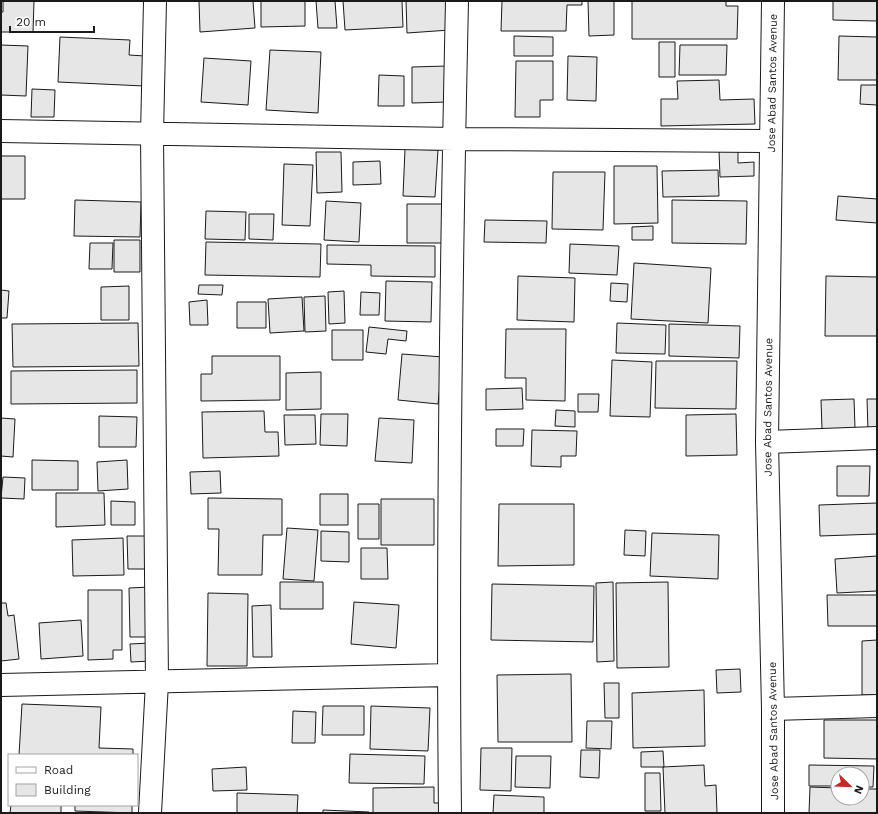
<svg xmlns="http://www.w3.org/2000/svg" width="878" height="814" font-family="'Work Sans',sans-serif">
<rect width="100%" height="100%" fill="#fff"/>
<!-- building -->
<path fill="#e6e6e6" stroke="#1a1a1a" d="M3,1H34L33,32H1V12H3Z
M199,1H253L255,28L200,32Z
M261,1H305V26L261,27Z
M316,1H335L337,28H318Z
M343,1H402L403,27L345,30Z
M406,1H449L450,30L407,33Z
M502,1H582V5H567L566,31H501Z
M588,1H614V35L589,36Z
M632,1H726V6H738L737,39H632Z
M833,1H877V21L833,20Z
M514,36L553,37V56H514Z
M839,36L877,37V80H838Z
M60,37L130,40L129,55L145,56L144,86L58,82Z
M659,42H675V77H659Z
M1,45L28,46L26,96L1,95Z
M680,45H727L726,75H679Z
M270,50L321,52L318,113L266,110Z
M568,56L597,57L596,101L567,100Z
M204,58L251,61L248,105L201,102Z
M516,61H553V100H540V117H515Z
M447,66L448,102L412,103V67Z
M379,75L404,76V106H378Z
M719,80L720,100L754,99L755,124L661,126V99H678L677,81Z
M861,85H877V105L860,104Z
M32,89L55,90L54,117H31Z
M405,149L438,150L435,197L403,196Z
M719,151H738V163L754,162V176L720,177Z
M316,152H341L342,192L317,193Z
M1,156H25V199H1Z
M380,161L381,184L353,185V162Z
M284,164L313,165L310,226L282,225Z
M614,166H657L658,223L614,224Z
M718,170L719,196L663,197L662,171Z
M553,172H605L603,230L552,229Z
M838,196L877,199V223L836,220Z
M75,200L141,202L140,237L74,236Z
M672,200L747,201L746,244L672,243Z
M326,201L361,203L359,242L324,240Z
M407,204H444V243H407Z
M206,211L246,212L245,240L205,239Z
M249,214H274L273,240L249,239Z
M485,220L547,221L546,243L484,242Z
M653,226V240H632V227Z
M114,240H140V272H114Z
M206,242L321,244L320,277L205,275Z
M90,243H113L112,269H89Z
M570,244L619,246L617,275L569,273Z
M327,245L435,246V277L371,276V265L327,264Z
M634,263L711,268L708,323L631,319Z
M518,276L575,278L574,322L517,320Z
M826,276L877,277V336H825Z
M386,281L432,282L431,322L385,321Z
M611,283L628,284L627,302L610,301Z
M199,285H223L222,295L198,294Z
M129,286V320H101V287Z
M1,290L9,291L7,318H1Z
M344,291L345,323L329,324L328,292Z
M361,292L380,293L379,315H360Z
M325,296L326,331L305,332L304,297Z
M302,297L304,331L270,333L268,299Z
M207,300L208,325H190L189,302Z
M237,302H266V328H237Z
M138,323L139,366L13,367L12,324Z
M617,323L666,325L665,354L616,353Z
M669,324L740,326L739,358L669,356Z
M369,327L407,331L406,341L388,339L386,354L366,352Z
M506,329H566L565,401L526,400V378H505Z
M332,330H363V360H332Z
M402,354L443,357L438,404L398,400Z
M212,356H280V400L201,401V374H212Z
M612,360L652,362L650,417L610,416Z
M656,361H737L736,409L655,408Z
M137,370V403L11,404V371Z
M321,372V409L286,410V373Z
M522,388L523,409L486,410V389Z
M578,394H599L598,412H578Z
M854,399L855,428L822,429L821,400Z
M867,399H877V431H868Z
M556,410L575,411V427L555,426Z
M264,411L265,432H278L279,456L203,458L202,412Z
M321,414H348L347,446L320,445Z
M736,414L737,455L686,456V415Z
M284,415H315L316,444L285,445Z
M99,416L137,417L136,447H99Z
M1,418L15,419L13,457L1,456Z
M379,418L414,420L412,463L375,461Z
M496,429H524L523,446H496Z
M532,430L577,431L576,456H561V467L531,466Z
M32,460L78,461V490H32Z
M127,460L128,489L98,491L97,462Z
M837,466H870L869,496H837Z
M220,471L221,493L191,494L190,472Z
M3,477L25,478L24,499L1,498Z
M56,493H104L105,525L56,527Z
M320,494H348V525H320Z
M208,498L282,499V535H263L262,575H218L219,529H208Z
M381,499H434V545H381Z
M111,501L135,502V525H111Z
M877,503V534L820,536L819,505Z
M358,504H379V539H358Z
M499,504H574V565L498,566Z
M287,528L318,530L314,581L283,579Z
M625,530L646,531L645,556L624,555Z
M321,531L349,532V562L321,561Z
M652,533L719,535L718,579L650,576Z
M127,536H149V569H128Z
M123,538L124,575L73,576L72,540Z
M361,548H387L388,579H361Z
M877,556V591L837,593L835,559Z
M280,582H323V609H280Z
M613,582L614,661L597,662L596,583Z
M668,582L669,667L617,668L616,583Z
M492,584L594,586L593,642L491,640Z
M150,587L151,637H130L129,588Z
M88,590H122V650H113V659L88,660Z
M208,593L248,594L247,666H207Z
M827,595H877V626H828Z
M354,602L399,605L396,648L351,644Z
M1,603H6L8,616L14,615L19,659L1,661Z
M271,605L272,657H253L252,606Z
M81,620L83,656L41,659L39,623Z
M877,640V695H862V641Z
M151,643V661L131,662L130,644Z
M740,669L741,692L717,693L716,670Z
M571,674L572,742H498L497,675Z
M604,683H619V718H605Z
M704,690L705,746L633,748L632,693Z
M22,704L101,707L99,748L133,749V755H19Z
M323,706H364V735H322Z
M371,706L430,708L428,751L370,749Z
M293,711L316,712L315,743H292Z
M824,720H877V759L824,758Z
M587,721H612L611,749L586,748Z
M481,748H512L511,791L480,790Z
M581,750H600L599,778L580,777Z
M663,751L664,767H641V752Z
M350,754L425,756L424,784L349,783Z
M516,756H551L550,788L515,787Z
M704,765L705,786L716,785L717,813H665L663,767Z
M809,765L874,766L873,787H862V774H838V786H809Z
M246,767L247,790L213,791L212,769Z
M645,773H660L661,811H645Z
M434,787V803H441V813H373V788Z
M810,787L838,788V798H862V789H877V813H809Z
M237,793L298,795L297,813H237Z
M494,795L544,797V813H493Z
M11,805H61V813H10Z
M75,805H132V813L75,811Z
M323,810L369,812V813H323Z"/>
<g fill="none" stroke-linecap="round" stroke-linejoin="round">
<!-- minor casing -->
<g stroke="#1a1a1a" stroke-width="24">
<path id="minor" d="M1,131L454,139L771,141
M767,442L877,438
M1,685L449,675
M773,709L877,706
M150,813L157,682L152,134L155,1
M450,813C447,542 451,272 457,1"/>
</g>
<!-- highway casing -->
<g stroke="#1a1a1a" stroke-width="24">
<g id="highway">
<path id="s1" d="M773,813V709L767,442L773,1"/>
</g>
</g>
<!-- minor -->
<use href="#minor" stroke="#fff" stroke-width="22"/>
<!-- highway -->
<use href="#highway" stroke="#fff" stroke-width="22"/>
</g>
<g text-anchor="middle" stroke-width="3" stroke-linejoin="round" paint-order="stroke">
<!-- street labels -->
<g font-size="11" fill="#1a1a1a" stroke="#fff">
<text dy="4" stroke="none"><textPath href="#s1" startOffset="730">Jose Abad Santos Avenue</textPath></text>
<text dy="4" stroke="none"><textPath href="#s1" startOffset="406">Jose Abad Santos Avenue</textPath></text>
<text transform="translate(773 731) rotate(-91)" y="4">Jose Abad Santos Avenue</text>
</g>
</g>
<!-- border -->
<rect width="878" height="814" fill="none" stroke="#1a1a1a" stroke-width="4"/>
<!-- legend -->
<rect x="8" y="754" width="130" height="52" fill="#ffffff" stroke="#a3a3a3"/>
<rect x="16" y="767" width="20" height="6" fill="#ffffff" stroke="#a3a3a3"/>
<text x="44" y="774" font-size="12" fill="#1a1a1a">Road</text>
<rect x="16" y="784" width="20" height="12" fill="#e6e6e6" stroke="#a3a3a3"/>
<text x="44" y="794" font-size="12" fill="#1a1a1a">Building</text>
<!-- north arrow -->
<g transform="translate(850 786) rotate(113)"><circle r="19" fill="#ffffff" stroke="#a3a3a3"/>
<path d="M0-3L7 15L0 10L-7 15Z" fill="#c62828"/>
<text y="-6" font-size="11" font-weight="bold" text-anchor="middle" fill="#1a1a1a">N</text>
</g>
<!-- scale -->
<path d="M10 26v6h84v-6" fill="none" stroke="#1a1a1a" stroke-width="2"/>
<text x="16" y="26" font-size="12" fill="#1a1a1a" stroke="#ffffff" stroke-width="3" paint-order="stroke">20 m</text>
</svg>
